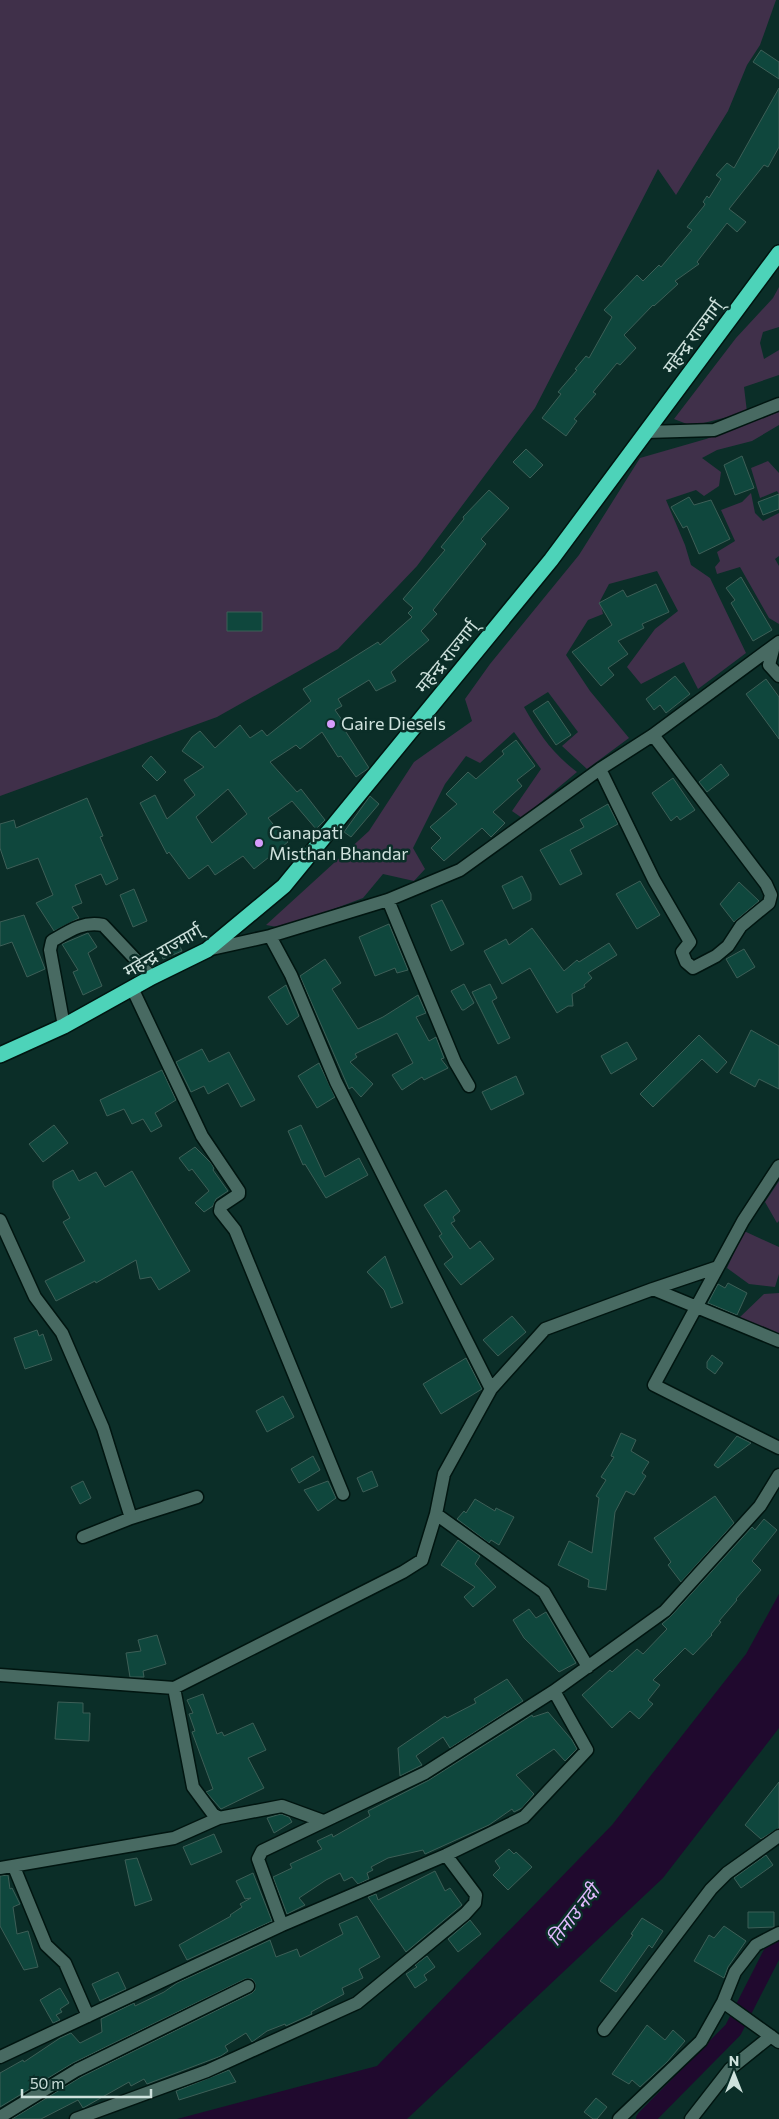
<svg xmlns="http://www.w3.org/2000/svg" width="779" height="2119" font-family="Commissioner,'Noto Sans Devanagari',sans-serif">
<rect width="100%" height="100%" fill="#0b2e28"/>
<!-- green -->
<path fill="#40304a" d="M0,0H776L760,45L747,65L728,111L676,195L658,169L535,408L417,566L338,649L217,717L0,796Z
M779,287V327L763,332L760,343L764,359L779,350V375L744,387L747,412L692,426L674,419L736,338L773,298Z
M779,412V425L752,441L717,450L702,458L721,472L719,486L704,496L696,490L666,500L685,545L691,565L710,578L746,653L698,689L684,662L641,684L627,667L655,629L678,611L657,571L609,584L600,601L603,614L588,620L566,655L590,691L629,738L587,769L562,746L578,732L548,692L524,707C540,735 552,753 577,772L522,818L512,811L541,769L514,732L480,763L466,756L445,784L413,848L425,869L414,881L383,874L363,898L283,928L266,925L369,831L414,762L472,721L465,699L490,664L579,555L640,458L706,439Z
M768,461L779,473V494L777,491L760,498L751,468Z
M751,493L755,513L763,521L779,513V556L775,559L779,566V624L769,618L740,567L717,574L715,567L720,561L717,552L735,541L721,510L742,502Z
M779,1181V1221L777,1223L765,1202Z
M744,1231L779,1247V1274L775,1287L749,1284L727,1268Z
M779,1293V1335L739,1318L764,1294Z"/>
<!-- water -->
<path fill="#20092e" d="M779,1594V1728L663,1878L407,2119H177L377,2066L612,1825L746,1654Z"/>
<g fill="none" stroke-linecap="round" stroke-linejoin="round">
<!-- canal -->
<path stroke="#20092e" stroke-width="18" d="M645,2119L733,2030L779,1940"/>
</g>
<!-- building -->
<path fill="#0f473d" stroke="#3d5f57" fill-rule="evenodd" d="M761,50L779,62V79L753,62Z
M779,88V147L768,167L764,165L729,209L746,222L737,232L727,223L697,262L699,264L675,281L678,284L654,306L653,305L624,335L636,348L620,365L617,363L593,392L596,394L574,419L577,421L566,436L542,418L561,394L558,392L577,370L575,369L586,356L589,358L612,317L604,310L637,275L643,281L659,265L661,267L692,230L687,227L704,206L705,204L703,202L707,196L709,198L721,179L716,175L727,163L734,168Z
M526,449L543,465L530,478L513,462Z
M742,456L754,488L735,495L724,465Z
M489,490L509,508L481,539L486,544L433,610L437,614L421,631L429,640L391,672L396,681L376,691L369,680L338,699L342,706L335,710L349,730L346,732L369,768L356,777L341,756L338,757L322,732L300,749L296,745L270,762L297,792L301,789L325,820L316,829L292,801L268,818L288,842L254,869L243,856L215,875L208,865L189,879L169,852L167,854L140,803L155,795L167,819L195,795L184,780L204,767L182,751L192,737L200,731L215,748L240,725L250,738L262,730L267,736L311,701L303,689L378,642L380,645L412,617L408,613L413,608L403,599L445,550L441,547L464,519L463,517ZM228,789L247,814L212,843L196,817Z
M779,494V509L763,515L758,502Z
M689,497L694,505L711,500L730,539L699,554L687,526L683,528L671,507Z
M741,577L772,630L753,641L731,603L735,600L726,588Z
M656,584L669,612L642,624L644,628L618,641L628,654L608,668L614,675L601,686L572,652L612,625L599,603L623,590L627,597Z
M227,612H262V631H227Z
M675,676L690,694L666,713L660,705L654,710L646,699Z
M766,679L779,697V739L746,694Z
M548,701L571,735L556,745L533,711Z
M516,740L535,766L517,780L522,786L493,812L505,823L491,837L482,828L444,861L431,848L441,838L430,827L457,804L446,794L468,772L476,779L504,754L502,751Z
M151,756L166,772L157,781L142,766Z
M721,764L729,775L707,792L699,782Z
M673,778L695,810L680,820L677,816L671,821L652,793Z
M370,796L379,804L351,837L344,832Z
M87,798L103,836L100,837L118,879L106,885L101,874L75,885L82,903L72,907L79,918L54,931L36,903L53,895L38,858L7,869L0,848V824L14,820L16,828Z
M608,804L618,824L570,850L582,874L560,885L540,850L584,827L580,820Z
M522,876L531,894V900L513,909L502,886Z
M640,881L660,915L637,929L616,894Z
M739,882L759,901L734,922L720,904Z
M134,889L147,921L133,927L120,895Z
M442,900L464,944L451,951L431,905Z
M24,915L45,969L27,977L12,942L0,946V922Z
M389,924L408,970L397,973L395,968L375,976L359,937Z
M532,928L564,971L577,960L579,962L609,943L617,955L588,973L592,978L584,985L585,987L572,994L573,1006H568L557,1013L530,968L502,984L484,951L506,939L509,945Z
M88,933L97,947L88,953L102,986L83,995L73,972L78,970L62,944Z
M176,938L182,951L163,959L158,946Z
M744,949L755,967L737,978L726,959Z
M325,959L341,983L332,989L358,1029L383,1017L418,995L426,1013L416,1017L429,1041L436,1037L444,1058L441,1059L448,1068L424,1080L422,1077L402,1090L392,1075L413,1063L397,1033L355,1054L357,1057L350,1062L373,1084L361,1097L352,1087L349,1089L300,976Z
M464,984L474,1003L464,1010H462L451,991Z
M490,984L497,998L492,1001L510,1038L498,1044L472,992Z
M286,985L299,1016L287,1025L268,997Z
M751,1030L779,1046V1089L759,1079L755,1087L730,1073Z
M699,1035L727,1062L717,1073L702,1059L653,1107L640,1094Z
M627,1042L637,1059L611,1074L601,1056Z
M202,1049L209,1062L229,1052L255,1100L241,1107L228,1083L208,1094L204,1086L191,1092L176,1062Z
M319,1063L335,1097L317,1108L298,1076Z
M162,1070L176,1100L155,1113L162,1126L151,1132L143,1119L132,1124L124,1109L107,1116L100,1100Z
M516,1076L524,1094L491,1110L482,1092Z
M54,1125L68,1143L43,1162L29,1144Z
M301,1125L325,1177L359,1158L368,1175L326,1198L305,1164L303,1165L288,1131Z
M195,1147L211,1163L214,1168L213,1170L228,1191L216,1199L213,1206L204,1212L195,1203L209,1191L192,1169L189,1171L179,1158Z
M73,1170L79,1181L96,1172L105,1187L132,1171L190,1271L159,1290L151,1277L140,1279L136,1260L96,1283L95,1281L56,1301L45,1281L85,1261L63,1222L70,1218L53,1187V1181Z
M446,1190L460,1211L453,1217L455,1221L451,1223L470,1249L480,1241L494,1259L461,1285L444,1264L453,1257L439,1236L442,1234L424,1205Z
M385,1256L403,1303L391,1308L384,1290L367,1272Z
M728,1283L747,1293L737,1315L708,1303L718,1284L725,1288Z
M512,1316L526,1332L498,1356L483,1340Z
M37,1330L39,1336L43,1334L52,1360L25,1369L14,1338Z
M712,1355L723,1363L715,1374L707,1368V1362Z
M466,1358L482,1389L441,1414L423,1384Z
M283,1396L294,1417L267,1432L256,1411Z
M621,1433L636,1440L631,1451L649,1462L642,1473L646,1476L634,1495L626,1491L615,1512L606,1590L588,1587L589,1580L558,1565L569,1541L592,1553L599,1498L596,1496L606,1480L601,1477L614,1457L611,1456Z
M737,1436L751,1443L718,1468L714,1465Z
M313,1456L320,1470L299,1483L291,1469Z
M372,1471L378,1486L363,1492L357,1478Z
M83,1481L91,1498L80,1504L71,1487Z
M328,1481L336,1498L318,1511L304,1490Z
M715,1496L734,1523L681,1582L668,1565L671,1562L654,1538Z
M475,1499L495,1511L496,1508L514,1517L499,1545L491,1540L489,1543L457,1519L464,1511L466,1513Z
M764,1519L777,1530L752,1561L761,1570L736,1599L737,1600L719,1621L721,1622L711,1634L712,1635L693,1655L685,1648L653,1680L660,1685L648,1700L653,1704L639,1719L630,1711L612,1728L582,1695L610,1670L612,1672L637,1649L643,1654L667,1629L662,1624L671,1616L752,1527L755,1530Z
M458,1540L480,1556L475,1564L496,1587L473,1607L464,1597L475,1587L441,1565Z
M529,1609L536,1618L546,1612L576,1663L559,1672L524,1638L513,1620Z
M157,1635L166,1664L143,1671L144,1677H130L126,1653L141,1651L138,1640Z
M507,1679L523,1701L450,1748L443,1737L416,1756L422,1765L400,1776L398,1748L445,1716L447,1718L476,1703L474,1699Z
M203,1694L217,1734L222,1732L224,1736L253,1723L266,1750L248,1758L264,1788L221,1809L206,1792L213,1789L192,1732L195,1731L189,1714L193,1713L187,1700Z
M58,1702L83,1703V1713H90L89,1741L55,1739Z
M548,1712L572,1740L577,1749L565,1761L554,1749L516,1775L534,1794L522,1808L514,1812L512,1809L489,1825L425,1854L423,1850L388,1858L371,1867L373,1870L367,1873L369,1879L358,1884L352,1877L344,1881L340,1873L326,1880L299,1898L305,1905L287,1914L273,1877L292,1868L290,1864L322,1849L317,1841L332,1834L333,1837L370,1816L368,1811L429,1780L532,1715L533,1717Z
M779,1782V1828L761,1839L745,1825Z
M281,1814L289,1817L292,1822L274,1833L267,1818Z
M214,1834L222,1852L191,1865L183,1847Z
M509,1849L514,1854L516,1852L532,1867L508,1890L493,1875L500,1868L495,1861Z
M766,1855L773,1865L741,1888L734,1878Z
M137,1858L152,1900L135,1906L125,1860Z
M435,1871L445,1891L450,1888L462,1905L406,1952L368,1897L376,1894L378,1900Z
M253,1873L272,1921L187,1960L179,1945L231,1916L230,1915L242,1907L240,1904L251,1898L245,1899L236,1881Z
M8,1875L10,1889L12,1888L20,1904L13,1907L17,1934L28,1931L38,1967L24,1970L0,1926V1876Z
M748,1912H774V1927L748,1928Z
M357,1916L380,1957L359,1969L363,1978L342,1988L344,1994L311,2012L312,2014L286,2026L285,2024L267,2031L252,2042L246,2033L225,2046L228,2051L221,2056L147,2084L144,2079L131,2086L129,2082L83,2108L78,2100L41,2119H12L81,2077L252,1993L255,1990V1983L252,1979H245L73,2063L0,2107V2073L23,2060L24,2062L60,2038L71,2033L80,2043L102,2032L101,2019L134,2003L135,2006L164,1992L177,1983L270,1940L276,1957L297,1949L300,1957L343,1934L339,1924Z
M642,1918L663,1931L652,1948L649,1945L616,1992L600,1981L633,1935L631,1934Z
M470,1920L481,1934L458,1952L448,1939Z
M724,1926L746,1941L728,1967L724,1978L694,1961L709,1935L714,1938Z
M427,1956L435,1967L424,1975L427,1980L415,1988L406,1974L417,1967L415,1965Z
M118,1972L126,1989L100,2001L92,1984Z
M60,1988L69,2003L60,2009L62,2012L56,2015L60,2020L53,2023L40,2000Z
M647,2025L665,2040L673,2030L685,2041L667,2062L640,2087L632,2080L629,2084L612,2074Z
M229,2070L236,2082L179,2100L176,2091Z
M596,2098L607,2107L597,2119H593L584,2112Z"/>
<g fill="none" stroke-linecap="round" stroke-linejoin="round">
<!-- minor casing -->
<g stroke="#001510" stroke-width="15">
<path id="minor" d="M646,432L714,430L779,404
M774,646L769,665L779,676
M600,769L654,880L690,942L682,952L686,962L693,968L716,956L728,946L741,926L769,903L771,895L766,884L653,735
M388,900L455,1062L469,1086
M270,936L291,975L336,1082L491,1389
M207,950L270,936L388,900L460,870L600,769L653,735L779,642
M133,990L202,1136L239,1191V1194L221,1206L220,1211L235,1230L343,1494
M64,1026L50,950L52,941C69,931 83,921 103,925L152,977
M779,1166L743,1221L654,1385L779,1448
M0,1220L35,1297L62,1333L103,1428L131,1518L83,1537
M653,1289L779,1341
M436,1514L544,1592L588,1667
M131,1518L197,1497
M0,1675L174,1688L403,1572L422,1560L436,1514L444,1474L491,1389L545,1329L653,1289L718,1267
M174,1688L193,1787L213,1814L219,1818L282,1806L323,1821
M14,1867L46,1945L65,1963L88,2016
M0,1868L174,1838L219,1818
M282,1925L258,1859L262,1851L425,1773L554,1691L665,1611L760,1506L779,1475
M723,2002L779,2042
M604,2030L711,1889L727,1873L779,1836
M0,2057L282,1925L446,1855L524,1817L587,1750L554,1691
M0,2117L77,2070L248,1986
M76,2119L207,2071L357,2003L465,1914L475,1903L476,1895L446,1855
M619,2119L701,2041L723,2002L735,1972L756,1945L779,1933
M691,2119L730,2069L771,2036"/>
</g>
<!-- highway casing -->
<g stroke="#001510" stroke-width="18">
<path id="highway" d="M0,1055L64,1026L152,977L207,950L284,886L551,560L779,253"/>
</g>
<!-- minor -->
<use href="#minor" stroke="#486a62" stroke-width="12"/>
<!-- highway -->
<use href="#highway" stroke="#4dd3b9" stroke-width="15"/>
</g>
<!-- markers -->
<g fill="#d59cfb" stroke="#0b2e28" stroke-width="2">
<circle cx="331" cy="724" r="5"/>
<circle cx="259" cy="843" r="5"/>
</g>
<g text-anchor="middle" stroke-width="5" stroke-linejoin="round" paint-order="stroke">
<!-- street labels -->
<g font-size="18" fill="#cfe2dd" stroke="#0b2e28">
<text transform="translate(693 337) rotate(-53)" y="6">महेन्द्र राज्मार्ग्</text>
<text transform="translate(447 657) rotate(-51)" y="6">महेन्द्र राज्मार्ग्</text>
<text transform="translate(163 951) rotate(-30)" y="6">महेन्द्र राज्मार्ग्</text>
</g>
<!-- poi labels -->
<g font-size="18" fill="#cfe2dd" stroke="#0b2e28" text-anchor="start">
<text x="341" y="730">Gaire Diesels</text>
<text x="269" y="839">Ganapati<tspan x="269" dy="21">Misthan Bhandar</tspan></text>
</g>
<!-- water labels -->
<g font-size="19" font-style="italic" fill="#e2b9fe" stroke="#0b2e28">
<text transform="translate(573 1915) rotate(-52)" y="7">तिनाउ नदी</text>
</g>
</g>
<!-- north arrow -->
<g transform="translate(734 2074)" stroke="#0b2e28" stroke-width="4" paint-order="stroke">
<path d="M0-4L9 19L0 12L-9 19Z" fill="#cfe2dd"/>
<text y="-8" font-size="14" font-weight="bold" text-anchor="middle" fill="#cfe2dd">N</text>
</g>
<!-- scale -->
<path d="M22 2089v8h129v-8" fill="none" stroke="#cfe2dd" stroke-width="2.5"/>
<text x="30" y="2089" font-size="15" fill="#cfe2dd" stroke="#0b2e28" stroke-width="4" paint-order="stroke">50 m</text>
</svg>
